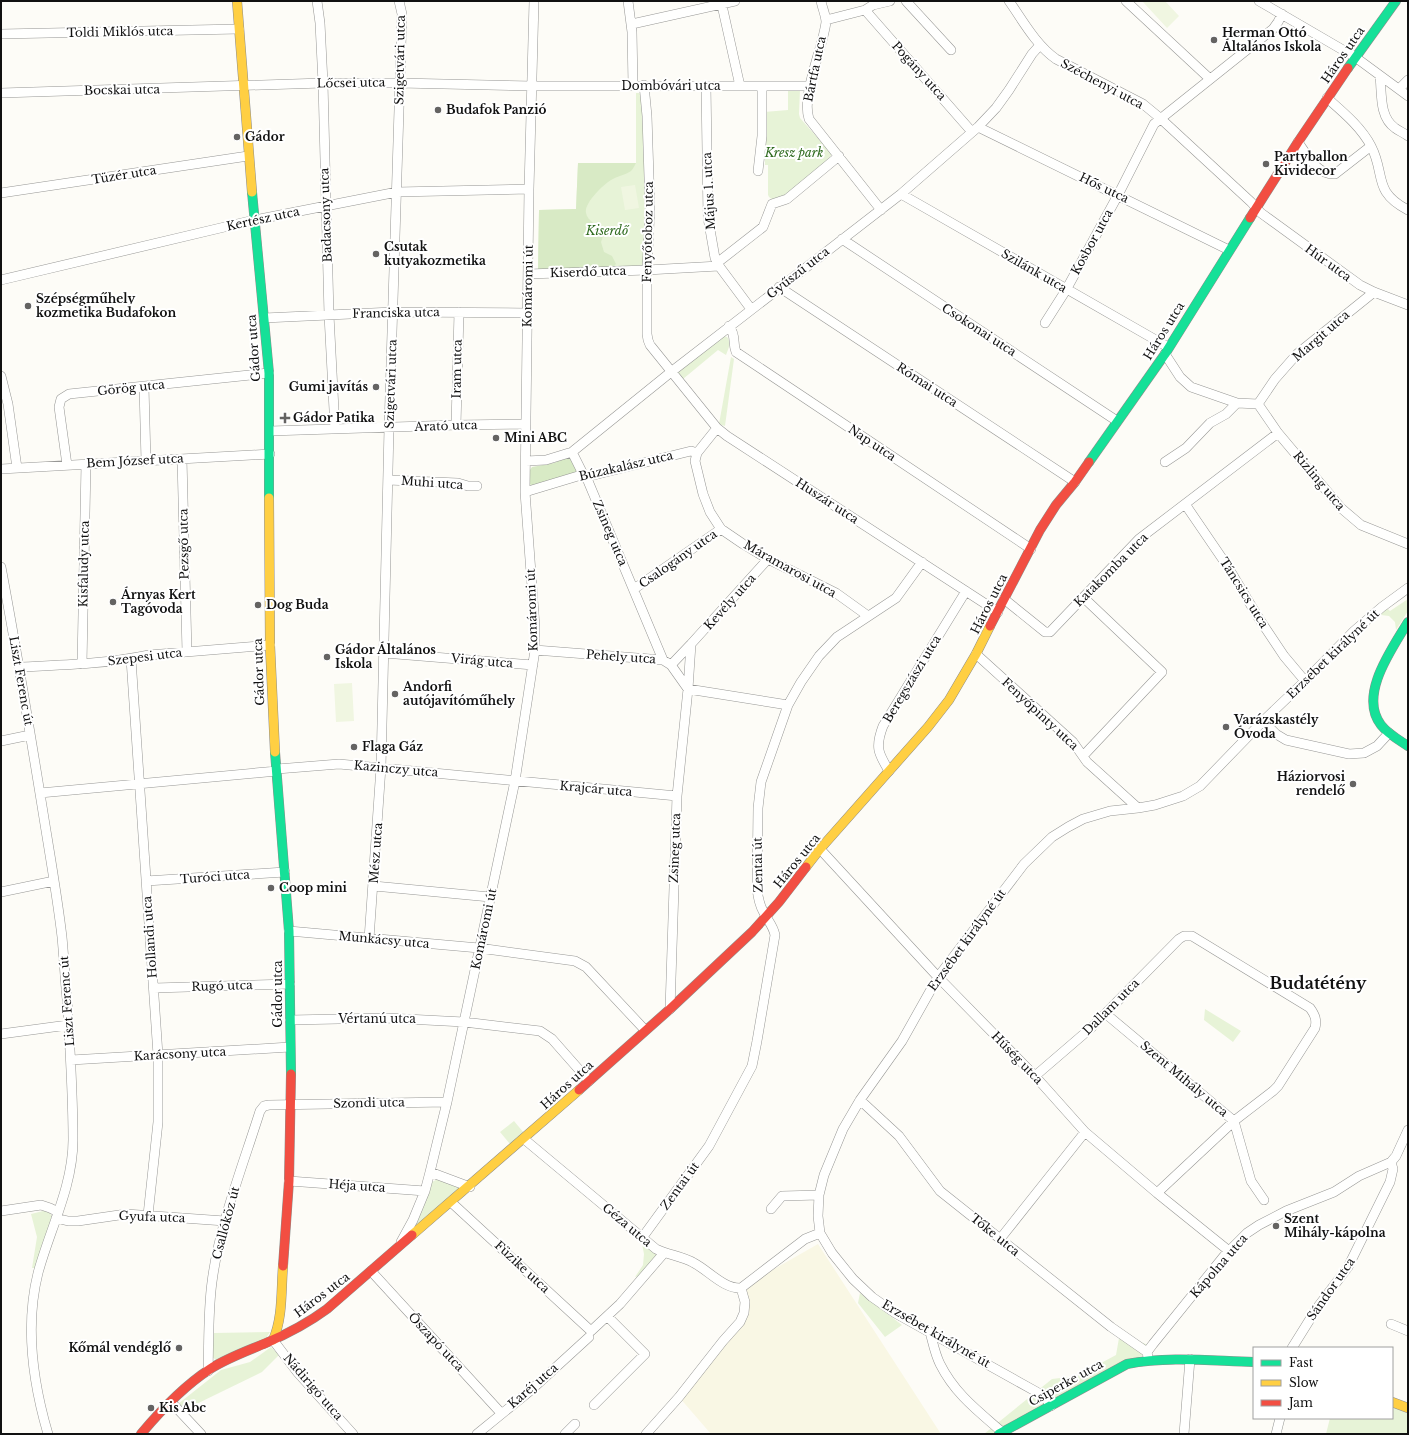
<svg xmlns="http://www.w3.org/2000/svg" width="1409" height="1435" font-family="'Libre Baskerville',serif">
<rect width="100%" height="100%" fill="#fdfcf7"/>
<!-- farmland -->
<path fill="#f9f7e4" d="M818,1244L941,1434H711L679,1397L740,1322L741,1288Z"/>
<!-- green -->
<path fill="#e7f3d7" d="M788,90H800L799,114L800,118L832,154C818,172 796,193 773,200L769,197L768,195V165H765L764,112L788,110Z
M636,93H639L642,98L647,207L643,267L538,270L539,210L576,209L578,163H636Z
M724,336L727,337C732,343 728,349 726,355L718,350L683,379L677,373Z
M731,357L734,359L725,426L719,424Z
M1408,599V611L1396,630L1395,622L1389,616L1381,615L1376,617L1387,608L1390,611Z
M1205,1009L1241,1031L1233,1042L1204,1020Z
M514,1121L524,1133L510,1144L500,1132Z
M438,1179L462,1189L413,1230L430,1183Z
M47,1210L53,1217L36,1268H32L37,1237L31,1214Z
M642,1244L657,1254L639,1276L635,1277L643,1265L644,1254Z
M860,1293L902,1325L885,1337L858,1303Z
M270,1332L266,1338L216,1360L212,1357L214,1333Z
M1119,1338L1136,1340L1148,1345L1143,1355L997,1434H984L1052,1379L1077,1376L1116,1355Z
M271,1347L279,1355L262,1372L182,1411L178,1404L221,1370L250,1362Z
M1392,1407L1408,1413V1434H1326L1330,1418H1392Z"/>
<!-- forest -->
<path fill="#d8eac5" d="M578,163H636C635,165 633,169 631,171C626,175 617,176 611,180C603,185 584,203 586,213C587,221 599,225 604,234L601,242L604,252L612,256L616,264L611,269L538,270L539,210L576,209Z
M566,457H570L573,459L577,472L533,487C526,482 527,473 532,467L554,463Z"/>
<!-- pitch -->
<path fill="#f0f6e1" d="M1144,1H1165L1179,16L1167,28L1143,2Z
M635,185L639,208L625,210L621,187Z
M352,683L354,721L336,722L334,684Z"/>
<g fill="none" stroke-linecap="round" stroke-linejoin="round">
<!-- street casing -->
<g stroke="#979795" stroke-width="10">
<path id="street" d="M317,1L320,23L323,83L329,315L335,429
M628,1L632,32L633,85
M721,1L740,86
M821,1C822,7 826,16 826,22C823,48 801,95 809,119L881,210
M906,1L951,50
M1009,1C1023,21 1036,45 1056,59L1143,104L1160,118L1251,202L1261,213L1360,285L1374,292L1408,305
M1126,1L1210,79
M1259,1L1355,57L1408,96
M865,10L972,132
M826,20L865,10L873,5L890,1
M632,24L735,1
M1,34L239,29
M1380,76C1382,93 1379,117 1395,128C1399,131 1404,133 1408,136
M644,85L647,116L650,208L647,270V334L648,340L650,345L717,428L727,436L998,612
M706,86L708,218L715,258L719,266L751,309
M1399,89L1408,80
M1,93L323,83H400L532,86H810
M1327,98C1344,113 1361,127 1371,146C1386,175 1372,191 1408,210
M978,127L1229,250
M1298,142C1307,155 1317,175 1335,174L1371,146
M758,171L762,136V86
M1,193L248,156
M901,194L1168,347
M842,239L1117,421
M717,263L763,227L772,204L787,199L839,156
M528,274L647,270L719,266
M1,280L254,220L397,192L529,189
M779,287L1075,482
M264,318L393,312L528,313
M1045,323L1066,290L1118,195L1154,124L1273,29L1278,22L1282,14
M729,326C737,337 732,342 736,352L1031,549
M1165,354L1180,377L1191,387L1237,403L1258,404
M1,376L8,404L17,468
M144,387L146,461
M1258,404L1278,433L1341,508L1361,525L1408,544
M1258,404L1275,379L1297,354L1374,292
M456,425L459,312
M270,431L456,425L526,424
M572,452L582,472L588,481L663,660
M697,453L695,461L703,494L710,512L721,529L743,544L768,559L836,593L868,616
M182,459L187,652
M526,461L546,460L572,452L671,372L901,194L978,127L996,108L1009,90L1032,54L1040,45
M1165,462L1186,448L1210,423L1226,414L1237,403
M67,465L59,407L61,399L69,394L269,373
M1,469L270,454
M388,480L458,483L468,486H477
M525,492L578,476H590L691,451L697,453L717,428
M1185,504L1228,567L1258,617L1284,656L1305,681
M1,567C16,646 29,726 42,806C49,850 57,894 62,937C64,958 65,979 67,999C70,1046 73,1093 73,1140C73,1186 50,1229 38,1273C25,1325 33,1383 48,1434
M634,589L721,529
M1004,599L1045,632H1050L1139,539L1278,433
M535,650L663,660L671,665L688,689L788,705
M384,653L533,665
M976,654L1073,742L1087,762L1138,808
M131,659L158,1055V1122L148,1215
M82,664L86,464
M671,665L691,644L768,559
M19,667C63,665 106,664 149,655L270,645
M1263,721L1276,734L1286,740L1349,754L1364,753L1377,746L1389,733
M1,741L30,735
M1083,756L1162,672L1084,598
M277,769L339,764L677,796
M889,771C878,753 875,747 883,726L966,591
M40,793L277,771
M820,849L938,977L1035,1076L1085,1132L1157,1193L1229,1251
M146,881L285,872
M374,886L490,897
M1,892L54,881
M289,931L479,948L575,961L586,967L645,1030
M369,939L381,767L389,428L402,14L399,1
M154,988L290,984
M670,1009L677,796L688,689L691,644
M1106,1014L1234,1121L1251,1181L1264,1200
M290,1020L387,1018L464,1022L540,1031L552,1039L589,1081
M1,1034L68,1025
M71,1060L290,1047
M1035,1076L1092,1027L1179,939L1184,936H1192L1310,1008C1315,1015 1317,1020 1315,1028L1278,1086L1273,1091L1234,1121L1157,1193
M860,1100L899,1136L940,1191L1111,1327L1147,1352
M524,1139L656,1249C668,1255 682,1256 694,1263C709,1271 724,1289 741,1288
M430,1172L470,1187
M289,1181L425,1191
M452,1203L591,1331L620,1304L664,1253
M771,1209L782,1196L819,1195
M1,1211L41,1205L50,1208L58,1212
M56,1218L68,1221H78L126,1214L225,1221
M642,1238L709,1146L752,1066L757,1041L775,935C773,925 767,920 763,911C759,904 758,897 757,889L758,808L761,782L788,705L801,682L819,656L837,637L896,598L922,562
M1000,1239L1085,1132
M401,1242L413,1220L425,1191L430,1172L447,1102L515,781L535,650V627L525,492L529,189L534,1
M371,1271L501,1413
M741,1288L805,1239L820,1233
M1391,1324L1408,1331
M930,1332C933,1343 935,1354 940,1364C955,1394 978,1411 1002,1432
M273,1340L298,1373L353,1434
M1292,1348L1317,1308L1348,1267L1390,1182L1393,1169L1391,1162
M1148,1357L1147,1352L1153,1344L1224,1256L1247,1233L1259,1225L1286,1211L1334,1192L1359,1176L1391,1162L1396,1156L1408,1130
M208,1371C209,1341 208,1311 212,1282C219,1226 243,1165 260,1111L264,1106L269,1105L447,1102
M171,1402L201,1434
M594,1405L645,1354L608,1317
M1051,1406L1044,1396L895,1313L872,1297L853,1279L832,1253L820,1233L818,1216L819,1195L824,1175L843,1129L860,1100L902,1041L938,977L1024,864L1052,837L1068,827L1083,819L1110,811L1138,808L1155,805L1183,796L1200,786L1263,721L1305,681L1354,631L1382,607L1408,588
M477,1434L531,1390L589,1337
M565,1434L575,1424
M646,1434L679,1397L723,1341L740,1322L744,1313L745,1302L741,1288
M1184,1434L1190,1359
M1276,1434L1280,1418"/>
</g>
<!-- fast casing -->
<g stroke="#8e8d8b" stroke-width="10">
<path id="fast" d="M1348,68L1396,1
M252,192L269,373V498
M1089,462L1165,354L1250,218
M1408,622C1392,649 1358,695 1381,725C1388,734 1399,740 1408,746
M275,752L289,931L291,1074
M999,1434L1127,1364C1169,1356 1212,1361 1254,1362"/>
</g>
<!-- slow casing -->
<g stroke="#8e8d8b" stroke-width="10">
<path id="slow" d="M237,1L252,192
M269,498L270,645L275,752
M806,867L820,849L928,727L949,700L976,654L990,626
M412,1235L579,1090
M273,1340C283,1318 281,1290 283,1266
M1392,1402L1408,1408"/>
</g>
<!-- jam casing -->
<g stroke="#8e8d8b" stroke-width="10">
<path id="jam" d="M1250,218L1298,142L1348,68
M990,626L1040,530L1056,505L1075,482L1089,462
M579,1090L670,1009L752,932L779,902L806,867
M283,1266L289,1181L291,1074
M141,1434C161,1410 184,1386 210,1369C227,1358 247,1351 266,1343C287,1334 308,1323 327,1309L412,1235"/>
</g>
<!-- street -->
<use href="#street" stroke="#fffffe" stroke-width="9"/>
<!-- fast -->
<use href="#fast" stroke="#16e098" stroke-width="9"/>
<!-- slow -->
<use href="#slow" stroke="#ffcf43" stroke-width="9"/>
<!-- jam -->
<use href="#jam" stroke="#f24e42" stroke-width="9"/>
</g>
<!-- markers -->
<g fill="#646362" stroke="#fff" stroke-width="1.5">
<circle cx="1214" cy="40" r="4"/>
<circle cx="438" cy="110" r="4"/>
<circle cx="237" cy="137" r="4"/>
<circle cx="1266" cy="164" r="4"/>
<circle cx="376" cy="254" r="4"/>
<circle cx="28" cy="306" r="4"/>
<circle cx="376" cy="387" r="4"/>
<path d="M283 412h4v4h4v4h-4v4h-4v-4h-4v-4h4z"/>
<circle cx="496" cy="438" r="4"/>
<circle cx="113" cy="602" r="4"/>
<circle cx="258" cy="605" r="4"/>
<circle cx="327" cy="657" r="4"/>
<circle cx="395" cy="694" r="4"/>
<circle cx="1226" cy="727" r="4"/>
<circle cx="354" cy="747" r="4"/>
<circle cx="1353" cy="784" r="4"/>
<circle cx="271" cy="888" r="4"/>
<circle cx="1276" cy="1226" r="4"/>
<circle cx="179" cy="1348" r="4"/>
<circle cx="151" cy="1408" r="4"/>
</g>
<g text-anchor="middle" stroke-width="4" stroke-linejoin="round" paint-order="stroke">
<!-- street labels -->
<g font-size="12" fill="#111" stroke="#fff">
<text transform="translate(120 32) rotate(-1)" y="4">Toldi Miklós utca</text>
<text transform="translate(1343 55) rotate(-55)" y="4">Háros utca</text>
<text transform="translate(400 60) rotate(-89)" y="4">Szigetvári utca</text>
<text transform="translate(815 69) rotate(-78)" y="4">Bártfa utca</text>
<text transform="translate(919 71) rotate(48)" y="4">Pogány utca</text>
<text transform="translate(351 83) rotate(-1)" y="4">Lőcsei utca</text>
<text transform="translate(1102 84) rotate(28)" y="4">Széchenyi utca</text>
<text x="671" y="90">Dombóvári utca</text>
<text transform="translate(122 90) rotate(-1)" y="4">Bocskai utca</text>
<text transform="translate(124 175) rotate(-9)" y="4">Tüzér utca</text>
<text transform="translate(1104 188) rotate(26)" y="4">Hős utca</text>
<text transform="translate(709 191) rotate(-93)" y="4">Május 1. utca</text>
<text transform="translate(326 215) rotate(-92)" y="4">Badacsony utca</text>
<text transform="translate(263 219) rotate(-12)" y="4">Kertész utca</text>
<text transform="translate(648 232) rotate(-89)" y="4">Fenyőtoboz utca</text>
<text transform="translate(1092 242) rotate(-61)" y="4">Kosbor utca</text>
<text transform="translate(1328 263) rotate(36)" y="4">Húr utca</text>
<text transform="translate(1034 271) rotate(30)" y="4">Szilánk utca</text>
<text transform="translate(588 272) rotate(-2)" y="4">Kiserdő utca</text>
<text transform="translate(798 273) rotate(-38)" y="4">Gyűszű utca</text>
<text transform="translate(528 286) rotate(-89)" y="4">Komáromi út</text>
<text transform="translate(396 313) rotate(-1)" y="4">Franciska utca</text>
<text transform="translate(979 330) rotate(33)" y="4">Csokonai utca</text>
<text transform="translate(1164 331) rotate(-58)" y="4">Háros utca</text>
<text transform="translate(1321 336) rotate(-41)" y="4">Margit utca</text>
<text transform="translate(254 348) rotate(-94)" y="4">Gádor utca</text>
<text transform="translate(457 369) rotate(-89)" y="4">Iram utca</text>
<text transform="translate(391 384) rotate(-88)" y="4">Szigetvári utca</text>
<text transform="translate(927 385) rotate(33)" y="4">Római utca</text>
<text transform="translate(131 388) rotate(-6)" y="4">Görög utca</text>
<text transform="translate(446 426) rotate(-2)" y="4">Arató utca</text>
<text transform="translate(872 443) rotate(34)" y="4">Nap utca</text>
<text transform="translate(135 461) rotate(-3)" y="4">Bem József utca</text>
<text transform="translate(626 466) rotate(-13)" y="4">Búzakalász utca</text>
<text transform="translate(1319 481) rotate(50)" y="4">Rizling utca</text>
<text transform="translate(432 483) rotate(4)" y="4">Muhi utca</text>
<text transform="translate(827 501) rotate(33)" y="4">Huszár utca</text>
<text transform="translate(610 533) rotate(67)" y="4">Zsineg utca</text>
<text transform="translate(184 544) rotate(-91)" y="4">Pezsgő utca</text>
<text transform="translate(678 559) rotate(-35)" y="4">Csalogány utca</text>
<text transform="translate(84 564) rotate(-89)" y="4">Kisfaludy utca</text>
<text transform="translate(790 569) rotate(29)" y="4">Máramarosi utca</text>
<text transform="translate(1111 570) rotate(-45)" y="4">Katakomba utca</text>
<text transform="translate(1244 593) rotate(58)" y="4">Táncsics utca</text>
<text transform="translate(730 602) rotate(-48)" y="4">Kevély utca</text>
<text transform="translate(989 604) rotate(-63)" y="4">Háros utca</text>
<text transform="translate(532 610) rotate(-92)" y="4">Komáromi út</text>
<text transform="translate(1333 654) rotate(-44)" y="4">Erzsébet királyné út</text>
<text transform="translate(145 657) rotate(-7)" y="4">Szepesi utca</text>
<text transform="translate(621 657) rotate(4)" y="4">Pehely utca</text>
<text transform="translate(482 661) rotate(5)" y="4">Virág utca</text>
<text transform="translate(259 672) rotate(-92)" y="4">Gádor utca</text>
<text transform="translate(912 679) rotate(-59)" y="4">Beregszászi utca</text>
<text transform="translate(21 681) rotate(80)" y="4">Liszt Ferenc út</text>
<text transform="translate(1040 714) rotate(43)" y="4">Fenyőpinty utca</text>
<text transform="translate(396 769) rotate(5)" y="4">Kazinczy utca</text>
<text transform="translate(596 789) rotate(5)" y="4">Krajcár utca</text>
<text transform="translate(675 848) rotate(-88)" y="4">Zsineg utca</text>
<text transform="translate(376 853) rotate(-86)" y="4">Mész utca</text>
<text transform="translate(797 861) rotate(-51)" y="4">Háros utca</text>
<text transform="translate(758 865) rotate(-91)" y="4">Zentai út</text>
<text transform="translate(215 877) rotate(-4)" y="4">Turóci utca</text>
<text transform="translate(484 929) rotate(-78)" y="4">Komáromi út</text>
<text transform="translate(150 937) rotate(-94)" y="4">Hollandi utca</text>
<text transform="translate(384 940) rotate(5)" y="4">Munkácsy utca</text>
<text transform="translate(967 940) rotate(-54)" y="4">Erzsébet királyné út</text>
<text transform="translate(222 986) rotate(-2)" y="4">Rugó utca</text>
<text transform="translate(278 994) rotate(-90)" y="4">Gádor utca</text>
<text transform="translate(67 1001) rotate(-94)" y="4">Liszt Ferenc út</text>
<text transform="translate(1111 1007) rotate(-45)" y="4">Dallam utca</text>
<text x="377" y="1023">Vértanú utca</text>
<text transform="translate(180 1054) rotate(-3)" y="4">Karácsony utca</text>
<text transform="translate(1017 1058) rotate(46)" y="4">Hűség utca</text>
<text transform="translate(1184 1079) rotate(40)" y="4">Szent Mihály utca</text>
<text transform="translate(567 1085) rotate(-42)" y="4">Háros utca</text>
<text transform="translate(369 1103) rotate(-1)" y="4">Szondi utca</text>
<text transform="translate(357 1186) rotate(4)" y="4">Héja utca</text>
<text transform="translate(680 1186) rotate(-54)" y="4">Zentai út</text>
<text transform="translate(152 1217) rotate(2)" y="4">Gyufa utca</text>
<text transform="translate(226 1223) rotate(-75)" y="4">Csallóköz út</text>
<text transform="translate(627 1225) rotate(40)" y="4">Géza utca</text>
<text transform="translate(995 1235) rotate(39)" y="4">Tőke utca</text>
<text transform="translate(1219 1266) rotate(-49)" y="4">Kápolna utca</text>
<text transform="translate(522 1267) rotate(43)" y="4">Füzike utca</text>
<text transform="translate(1331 1289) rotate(-55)" y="4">Sándor utca</text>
<text transform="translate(322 1295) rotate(-37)" y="4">Háros utca</text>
<text transform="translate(936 1334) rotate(30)" y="4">Erzsébet királyné út</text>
<text transform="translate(436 1342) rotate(47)" y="4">Őszapó utca</text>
<text transform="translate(1066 1383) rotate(-29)" y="4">Csiperke utca</text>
<text transform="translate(533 1386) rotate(-41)" y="4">Karéj utca</text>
<text transform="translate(313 1387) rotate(49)" y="4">Nádirigó utca</text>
</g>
<!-- poi labels -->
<g font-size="12" font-weight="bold" fill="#111" stroke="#fff" text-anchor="start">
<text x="1222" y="37">Herman Ottó<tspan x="1222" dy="14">Általános Iskola</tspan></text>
<text x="446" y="114">Budafok Panzió</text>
<text x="245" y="141">Gádor</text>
<text x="1274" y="161">Partyballon<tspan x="1274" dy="14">Kividecor</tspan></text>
<text x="384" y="251">Csutak<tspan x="384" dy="14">kutyakozmetika</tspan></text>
<text x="36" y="303">Szépségműhely<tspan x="36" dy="14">kozmetika Budafokon</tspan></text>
<text x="368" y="391" text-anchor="end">Gumi javítás</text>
<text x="293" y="422">Gádor Patika</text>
<text x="504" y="442">Mini ABC</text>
<text x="121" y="599">Árnyas Kert<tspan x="121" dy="14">Tagóvoda</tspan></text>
<text x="266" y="609">Dog Buda</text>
<text x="335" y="654">Gádor Általános<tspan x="335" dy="14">Iskola</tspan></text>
<text x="403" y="691">Andorfi<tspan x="403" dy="14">autójavítóműhely</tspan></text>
<text x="1234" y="724">Varázskastély<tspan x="1234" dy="14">Óvoda</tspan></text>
<text x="362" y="751">Flaga Gáz</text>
<text x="1345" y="781" text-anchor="end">Háziorvosi<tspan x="1345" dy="14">rendelő</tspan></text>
<text x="279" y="892">Coop mini</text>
<text x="1284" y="1223">Szent<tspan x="1284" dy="14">Mihály-kápolna</tspan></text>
<text x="171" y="1352" text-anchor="end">Kőmál vendéglő</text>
<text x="159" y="1412">Kis Abc</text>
</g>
<!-- park labels -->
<g font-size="12" font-style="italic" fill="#2f6b1f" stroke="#fff">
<text x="794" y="157">Kresz park</text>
<text x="607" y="235">Kiserdő</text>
</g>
<!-- district labels -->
<g font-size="16" font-weight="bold" fill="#111" stroke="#fff">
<text x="1318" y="989">Budatétény</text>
</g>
</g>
<!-- border -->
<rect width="1409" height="1435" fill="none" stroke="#111111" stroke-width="4"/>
<!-- legend -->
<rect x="1253" y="1347" width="140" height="72" fill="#ffffff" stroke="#a0a0a0"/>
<rect x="1261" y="1360" width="20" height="6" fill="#16e098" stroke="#a0a0a0"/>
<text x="1289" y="1367" font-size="12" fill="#111111">Fast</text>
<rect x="1261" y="1380" width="20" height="6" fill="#ffcf43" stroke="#a0a0a0"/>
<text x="1289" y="1387" font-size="12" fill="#111111">Slow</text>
<rect x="1261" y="1400" width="20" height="6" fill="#f24e42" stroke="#a0a0a0"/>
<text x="1289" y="1407" font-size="12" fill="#111111">Jam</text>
</svg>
